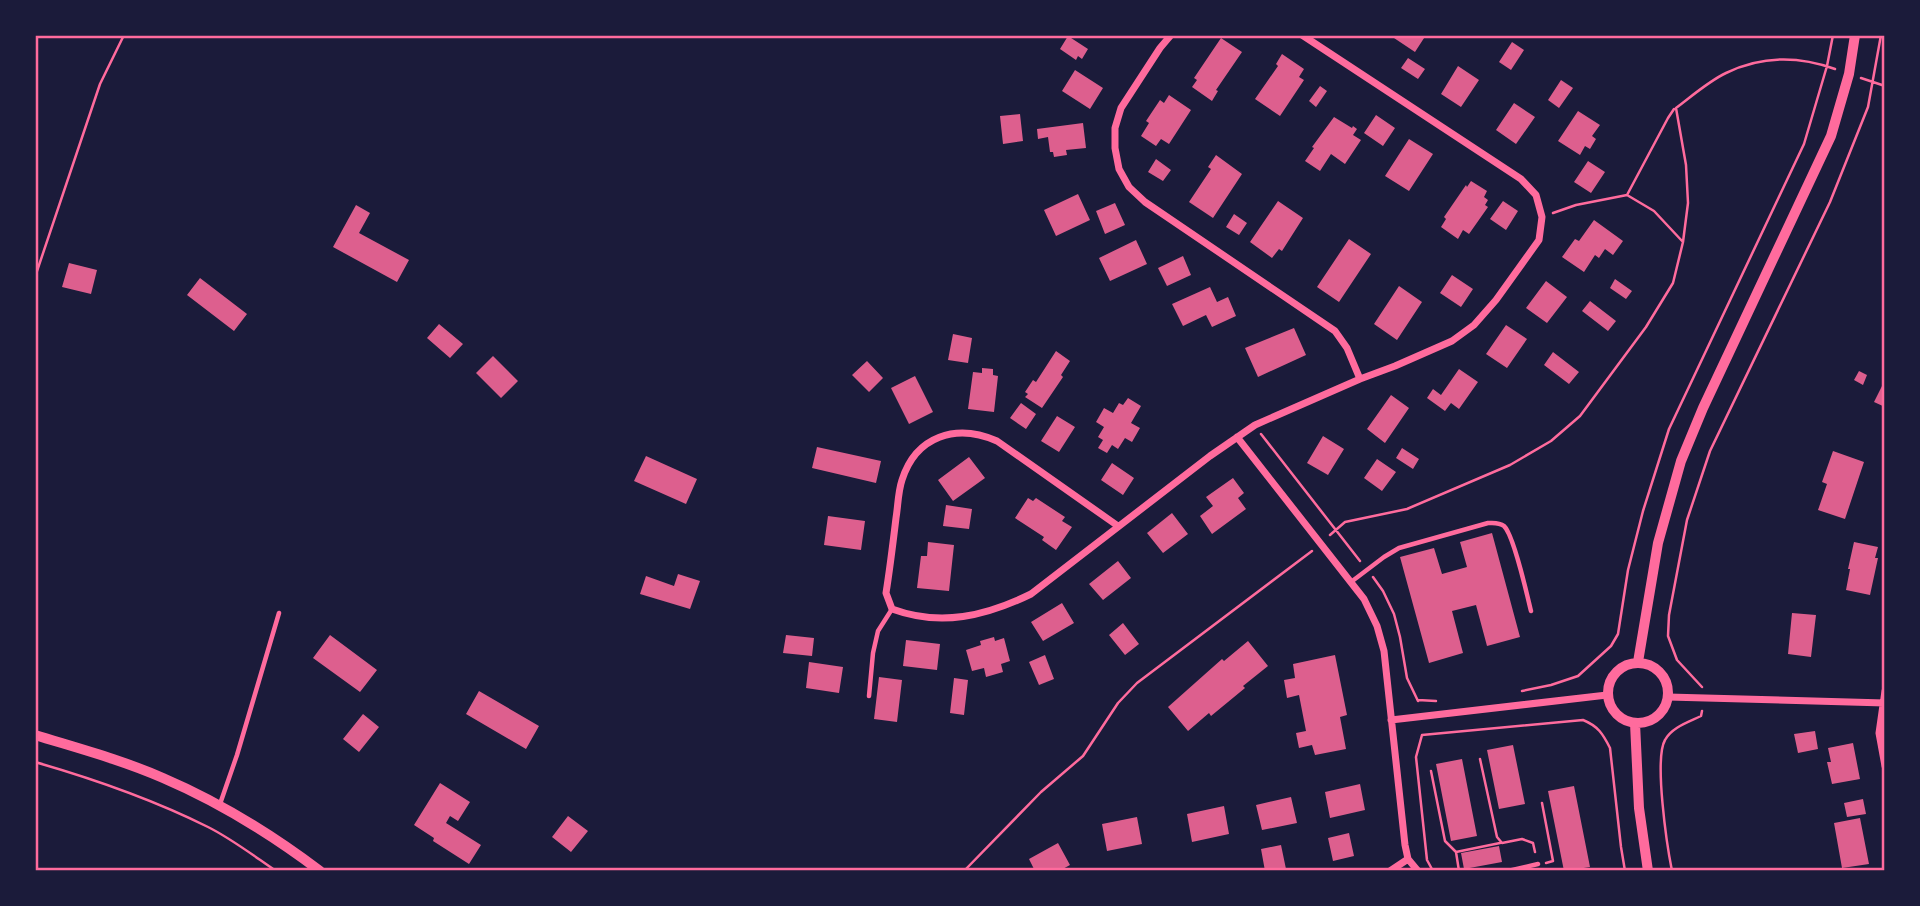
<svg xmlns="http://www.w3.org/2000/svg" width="1920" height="906" font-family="Jost,sans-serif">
<rect width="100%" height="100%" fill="#1b1b3a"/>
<!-- building -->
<path fill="#dd5f8e" d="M1396,35H1426L1415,52L1394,38Z
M1068,36L1088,49L1082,59L1078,56L1076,60L1060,49Z
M1221,38L1242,52L1216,90L1218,91L1212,101L1192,87L1197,80L1194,78Z
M1512,42L1524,50L1511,70L1499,62Z
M1282,54L1304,69L1299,77L1304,80L1280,116L1255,99L1278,66L1276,64Z
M1408,58L1425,69L1418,79L1401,68Z
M1458,66L1479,80L1461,107L1441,94Z
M1075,70L1103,88L1090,109L1062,91Z
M1561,80L1573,88L1559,108L1548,100Z
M1320,86L1327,91L1316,107L1309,101Z
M1169,95L1191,110L1169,144L1161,139L1156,146L1141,136L1149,123L1146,121L1160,100L1164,103Z
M1514,103L1535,117L1516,144L1496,130Z
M1578,111L1600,125L1592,136L1596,139L1590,149L1585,146L1580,155L1558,141Z
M1020,114L1023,141L1003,144L1000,116Z
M1376,115L1395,128L1383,146L1364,133Z
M1334,117L1352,128L1353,126L1357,129L1353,135L1361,140L1345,164L1331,154L1320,171L1305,161L1314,148L1312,147Z
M1083,123L1086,148L1066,150L1067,155L1054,157L1053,152H1050L1048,137L1038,139L1037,129Z
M1409,139L1433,154L1409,191L1385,176Z
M1216,155L1242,174L1213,218L1189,202L1211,169L1208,167Z
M1156,159L1171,170L1163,181L1148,172Z
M1588,161L1605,172L1591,193L1574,182Z
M1471,181L1487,191L1484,197L1488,200L1485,205L1488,207L1469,234L1463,230L1458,239L1441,227L1446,219L1444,217L1466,185L1467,187Z
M1078,194L1090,220L1056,236L1044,210Z
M1278,201L1303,218L1282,251L1279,249L1272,258L1250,242Z
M1503,201L1518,211L1506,230L1490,219Z
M1115,203L1125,225L1105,234L1096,211Z
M356,205L370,213L359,233L409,260L397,282L333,247Z
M1234,214L1247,223L1239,235L1226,227Z
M1594,220L1623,241L1613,255L1605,249L1599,258L1595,255L1584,272L1562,257L1575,239L1579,241Z
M1349,239L1371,254L1339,302L1317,287Z
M1136,240L1147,264L1110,281L1099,258Z
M1183,256L1191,275L1167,286L1158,268Z
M69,263L97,270L91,294L62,287Z
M1452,275L1473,289L1461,307L1440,293Z
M200,278L247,314L234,331L187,295Z
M1615,279L1632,291L1626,299L1610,288Z
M1546,281L1567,297L1547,323L1526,308Z
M1399,286L1422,302L1397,340L1374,324Z
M1210,287L1217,302L1228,297L1236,316L1212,327L1206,315L1183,326L1172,304Z
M1590,301L1616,321L1608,331L1582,311Z
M439,324L463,344L450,358L427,338Z
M1506,325L1527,339L1507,368L1486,354Z
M1294,328L1306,355L1258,377L1245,348Z
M953,334L972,338L968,363L948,360Z
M1056,351L1070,361L1061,375L1063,377L1042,408L1025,397L1028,394L1025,392L1033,380L1036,382Z
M1553,352L1579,372L1569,384L1544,365Z
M493,356L518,381L501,398L476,373Z
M867,361L883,378L869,392L852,375Z
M982,368L993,369V375L998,376L994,412L968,409L973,372L982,373Z
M1459,369L1478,382L1459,409L1451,403L1445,411L1427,398L1433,389L1441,395Z
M1859,371L1867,375L1863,385L1854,380Z
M915,376L933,412L909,424L891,388Z
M1882,386L1885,388V407L1874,402Z
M1391,395L1409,408L1385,443L1367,429Z
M1128,398L1141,406L1131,423L1140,428L1132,442L1125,438L1118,449L1112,445L1107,453L1098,448L1103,440L1098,437L1104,427L1096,422L1104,408L1113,413L1119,403L1123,405Z
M1021,403L1036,414L1026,429L1010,418Z
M1057,416L1075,427L1059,452L1041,441Z
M1323,436L1344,449L1328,475L1307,463Z
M817,447L881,461L876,483L812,468Z
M1402,448L1419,459L1413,469L1396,458Z
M1833,451L1864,462L1845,519L1818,510L1827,484L1822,482Z
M646,456L697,479L686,504L634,481Z
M969,457L985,478L953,501L938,480Z
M1377,459L1396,472L1382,491L1364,478Z
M1112,463L1134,478L1123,495L1101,480Z
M1233,478L1244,493L1238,498L1246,509L1212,534L1200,516L1213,506L1206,497Z
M1028,498L1033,501L1036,498L1065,517L1062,521L1072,527L1056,550L1042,540L1044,537L1015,518Z
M946,505L972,509L969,529L943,526Z
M1172,513L1188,534L1163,553L1147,533Z
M828,516L865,521L861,550L824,545Z
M1492,533L1520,637L1487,646L1476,605L1452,611L1463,653L1429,663L1400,557L1434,548L1442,574L1467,567L1460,542Z
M928,542L954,545L949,591L917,588L921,556H927Z
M1854,542L1878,547L1875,558H1878L1870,595L1846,590L1850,569H1848Z
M1118,561L1131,578L1103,600L1089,584Z
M678,574L700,581L690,609L640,594L646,576L674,586Z
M1062,603L1074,623L1043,641L1031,622Z
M1792,613L1816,615L1811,657L1788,654Z
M1123,623L1139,644L1125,655L1109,635Z
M330,635L377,670L360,692L313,658Z
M786,635L814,638L812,656L783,653Z
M994,637L995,641L1004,638L1010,661L1001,664L1003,672L986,677L984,668L972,671L966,650L981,645L980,641Z
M906,640L940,644L937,670L903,666Z
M1248,641L1268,666L1243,686L1245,688L1211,716L1209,713L1188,731L1168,707L1222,659L1224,661Z
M1045,655L1054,679L1039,685L1029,662Z
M1335,655L1347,715L1340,717L1346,749L1315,755L1312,745L1299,748L1296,733L1306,731L1299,695L1287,698L1284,680L1295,678L1293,664Z
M809,662L843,667L839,693L806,688Z
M879,677L902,680L897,722L874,719Z
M954,678L968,680L964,715L950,713Z
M479,691L539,726L526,749L466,714Z
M363,714L379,727L359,752L343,739Z
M1815,731L1818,749L1798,753L1794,734Z
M1853,743L1860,779L1832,784L1827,762H1831L1828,748Z
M1513,745L1525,804L1499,809L1487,750Z
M1462,759L1477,836L1451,841L1436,764Z
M440,783L470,802L458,821L450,816L446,823L481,845L469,864L433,841L434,838L414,825Z
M1360,784L1365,810L1330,818L1325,792Z
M1574,786L1590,867L1564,871L1548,791Z
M1291,797L1297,823L1262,830L1256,805Z
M1863,799L1866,814L1847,817L1844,803Z
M1224,806L1229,834L1192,842L1187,814Z
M568,816L588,831L571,852L552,837Z
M1137,817L1142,844L1107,851L1102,824Z
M1860,818L1869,864L1842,868L1834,823Z
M1349,833L1354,856L1333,861L1328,838Z
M1058,843L1070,865L1059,871H1035L1029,859Z
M1281,845L1286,869L1265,871L1261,849Z
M1499,846L1502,862L1464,869L1461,853Z"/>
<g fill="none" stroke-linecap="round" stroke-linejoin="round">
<!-- path -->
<path stroke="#ff6b9d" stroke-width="2.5" d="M1861,78L1885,86
M1627,195L1668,118L1674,109
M1553,213L1576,205L1627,195L1654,211L1683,242
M35,277L100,84L124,35
M1261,434L1360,561
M1330,535L1345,522L1407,509L1510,465L1551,441L1580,416L1646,327L1673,283L1683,242L1688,203L1686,165L1676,108C1692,96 1709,81 1726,73C1761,56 1799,56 1835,69
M1373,577L1383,591L1394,614L1400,637L1407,678L1418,701
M1702,687L1677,660L1668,636L1669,615L1687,520L1710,451L1830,202L1868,107L1881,35
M1522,691L1551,685L1578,676L1611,646L1618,634L1628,570L1643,511L1669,429L1804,144L1827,66L1833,35
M1418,700L1436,701
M1480,759L1497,837L1502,843L1522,839L1533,843L1535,852
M35,762C94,779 152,799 208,827C232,839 254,856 276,871
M1431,771L1445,841L1456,852L1459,871
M1542,803L1553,861L1546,863
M1456,852L1500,843
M964,871L1041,792L1083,756L1118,703L1137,683L1312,551
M1433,871L1427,860L1416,757L1422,735L1583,720C1598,726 1603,734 1610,748L1621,847L1625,871
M1672,871C1667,846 1654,759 1665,740C1672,727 1689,722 1701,716L1702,711"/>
<!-- service -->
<path stroke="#ff6b9d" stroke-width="4.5" d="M1351,582L1384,557L1399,548L1488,523C1493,523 1499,522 1504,526C1514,535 1527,595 1531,611
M869,696L873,653L878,631L892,609
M220,804L237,755L279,613
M1508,871L1538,864"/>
<!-- minor -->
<path stroke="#ff6b9d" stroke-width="7" d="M1171,35L1160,48L1121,108L1115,128V148L1119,169L1129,187L1145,202L1335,331L1347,348L1360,379
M1237,437L1364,599L1377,626L1384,651L1405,845L1408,859L1418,871
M1118,526L997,441C956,423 916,436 902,480C898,492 898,506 896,518C893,543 890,568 886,593L892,609C941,627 986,616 1031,594L1210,456L1255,425L1360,379L1395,366L1452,341L1474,325L1496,300L1539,240L1542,217L1536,195L1521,179L1302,35
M1885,691L1879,733L1885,766
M1668,697L1885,703
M1391,720L1607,695
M1390,871L1408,859"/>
<!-- tertiary -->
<path stroke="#ff6b9d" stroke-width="10" d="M1638,662L1658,543L1681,461L1703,408L1831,136L1849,74L1855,35
M1608 693a30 30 0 1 1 60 0a30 30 0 1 1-60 0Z
M1635,723L1639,808L1648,871
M35,735C77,748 122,760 163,778C219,802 271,834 320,871"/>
</g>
<!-- border -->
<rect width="1920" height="906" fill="none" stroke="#1b1b3a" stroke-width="74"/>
<rect x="37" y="37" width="1846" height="832" fill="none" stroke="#ff6b9d" stroke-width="2.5"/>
</svg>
